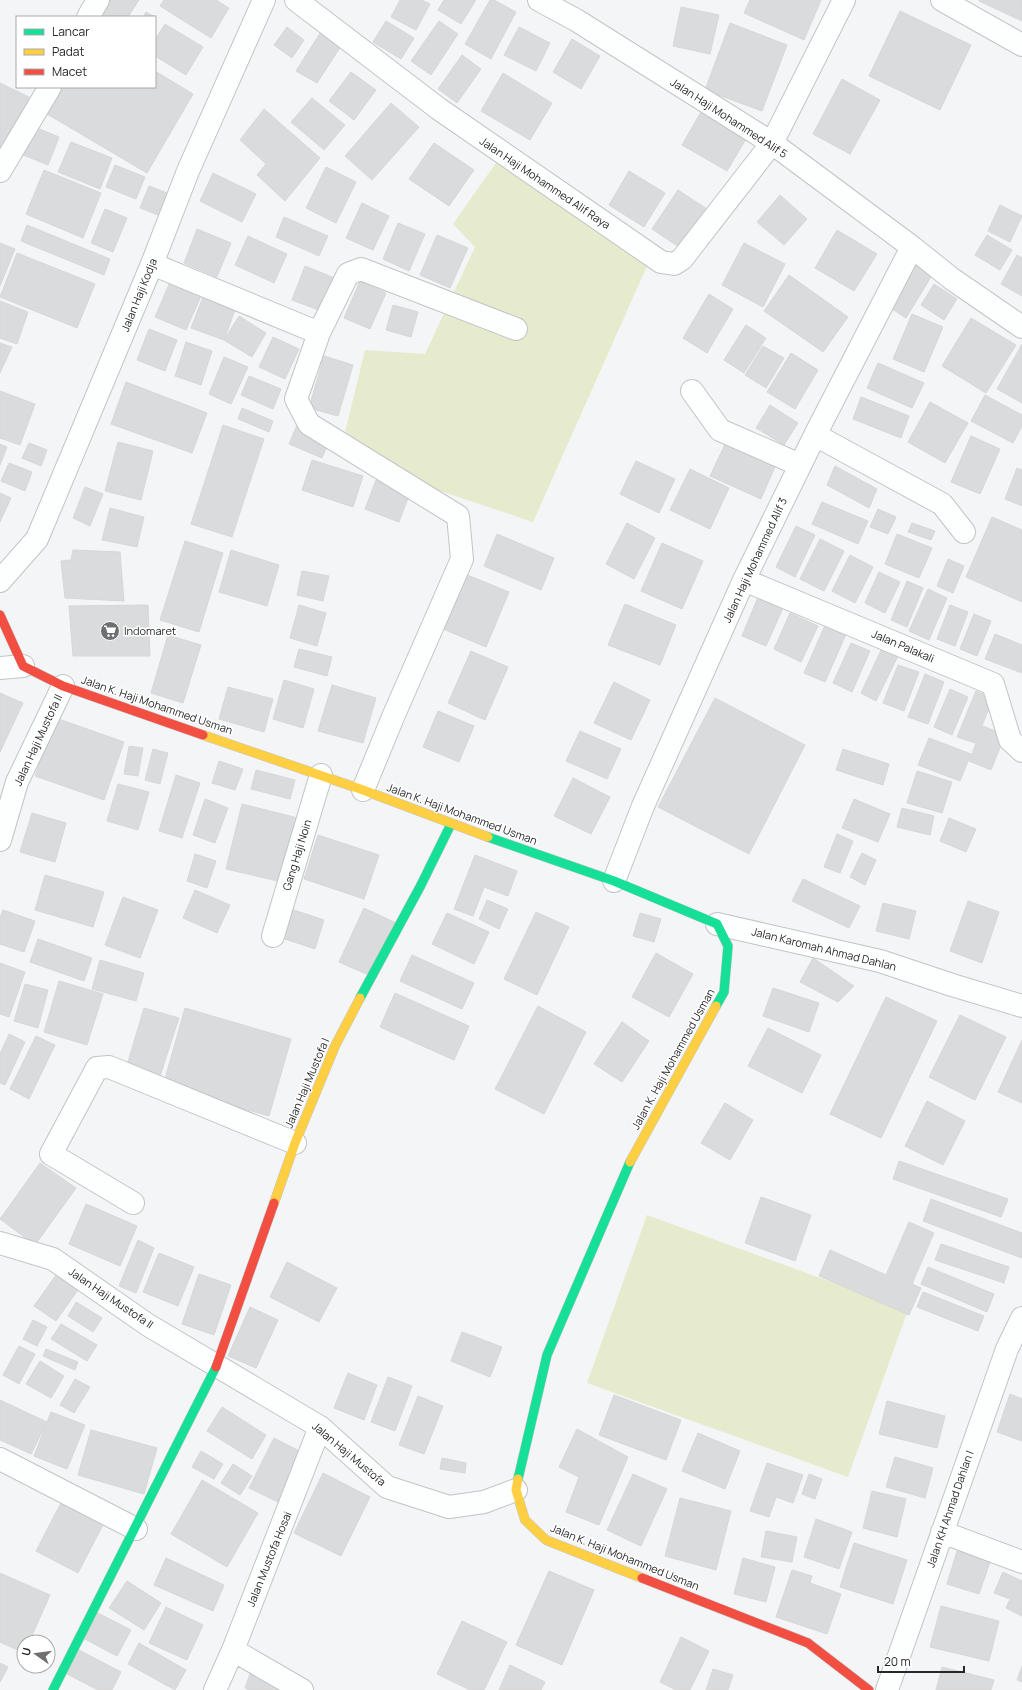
<svg xmlns="http://www.w3.org/2000/svg" width="1022" height="1690" font-family="Manrope,sans-serif">
<rect width="100%" height="100%" fill="#f3f5f7"/>
<!-- green -->
<path fill="#e7ebcd" d="M498,160L647,266L533,522L339,457L365,350L425,354L475,247L453,224Z
M647,1215L908,1310L848,1477L587,1383Z"/>
<!-- building -->
<path fill="#dadbdc" stroke="#d8d7d8" d="M102,0H139L128,17H91Z
M164,0H216L229,8L211,38L160,6Z
M400,0H422L430,4L416,30L391,17Z
M444,0H476L461,24L438,10Z
M490,0H494L516,12L491,59L465,44Z
M750,0H821L804,40L744,13Z
M979,0H1022V21L979,1Z
M681,7L719,15L710,54L673,46Z
M900,11L971,45L940,110L869,76Z
M146,12L155,17H143Z
M386,21L414,38L401,59L373,42Z
M439,21L458,34L431,75L411,61Z
M730,23L787,45L762,111L705,90Z
M165,24L203,47L186,75L155,56V40Z
M287,27L304,40L292,58L274,45Z
M324,27L345,40L317,83L296,71Z
M519,27L550,43L536,71L504,55Z
M572,39L600,56L581,89L553,72Z
M462,55L481,69L457,103L438,89Z
M155,71L193,94L147,173L42,111L56,87H155Z
M351,72L376,90L354,120L329,101Z
M503,73L552,103L530,140L481,111Z
M842,79L880,100L850,154L813,134Z
M0,83L29,97L2,156L0,155Z
M312,98L345,125L324,150L291,122Z
M391,103L419,127L372,180L345,156Z
M264,109L320,158L285,201L257,175L266,164L240,140Z
M701,112L746,139L727,171L682,145Z
M32,126L59,137L48,165L21,154Z
M71,142L112,158L100,189L58,172Z
M434,143L474,170L449,206L409,179Z
M115,165L145,177L136,199L106,187Z
M326,167L356,182L336,223L306,208Z
M44,170L101,193L83,238L26,214Z
M629,171L665,193L644,227L609,205Z
M213,173L256,194L242,222L200,201Z
M149,186L170,194L161,216L140,208Z
M678,190L707,209L682,249L652,229Z
M780,195L807,219L784,245L757,222Z
M362,203L389,216L373,250L346,238Z
M1000,205L1022,216L1010,242L988,231Z
M105,209L127,218L113,252L91,243Z
M284,217L328,236L319,256L276,237Z
M398,223L425,234L409,271L383,259Z
M27,225L110,259L104,275L21,241Z
M197,229L231,243L217,277L184,263Z
M837,230L877,254L854,291L815,268Z
M437,235L468,248L450,288L420,275Z
M987,235L1012,250L1000,270L975,255Z
M248,236L287,254L274,283L235,265Z
M0,243L15,249L0,286Z
M744,243L785,264L763,307L722,285Z
M17,253L95,284L77,328L0,297Z
M1017,255L1022,258V296L1001,284Z
M914,259L934,272L906,318L886,305Z
M305,266L337,279L324,312L292,300Z
M789,275L848,317L823,352L764,311Z
M360,281L386,293L370,329L344,318Z
M170,282L201,296L186,330L155,317Z
M934,284L957,299L944,320L921,305Z
M709,294L733,309L707,353L683,338Z
M203,297L235,310L224,340L191,328Z
M0,301L28,312L17,344L0,338Z
M393,305L418,312L411,337L386,330Z
M912,314L943,327L924,372L893,359Z
M239,316L266,333L252,357L224,340Z
M971,318L1016,345L986,393L942,366Z
M746,325L766,338L744,373L724,360Z
M149,329L177,340L165,371L137,360Z
M273,337L299,349L285,379L259,367Z
M186,342L212,351L201,385L175,376Z
M0,343L12,347L0,373Z
M1022,344V403L997,389Z
M763,346L784,358L766,388L745,375Z
M791,353L818,370L795,409L767,392Z
M324,356L353,365L338,416L309,408Z
M224,357L248,367L231,404L209,394Z
M878,363L924,383L912,408L867,388Z
M249,376L281,389L273,409L241,395Z
M126,382L207,413L192,453L111,424Z
M0,391L35,404L20,445L0,438Z
M985,395L1022,415V426L1013,443L971,421Z
M861,397L909,416L901,438L853,419Z
M930,402L968,423L945,463L908,442Z
M770,405L798,423L784,445L756,428Z
M242,408L273,421L269,432L238,419Z
M223,425L264,439L232,537L191,524Z
M297,425L330,439L322,458L289,444Z
M971,436L1000,449L980,494L951,482Z
M727,440L777,462L761,499L710,476Z
M118,442L153,451L141,500L105,491Z
M29,443L47,450L41,466L22,458Z
M0,444L7,447L0,465Z
M312,460L363,476L353,507L302,490Z
M636,461L675,479L659,513L620,494Z
M9,463L32,472L25,491L1,481Z
M835,466L877,489L869,508L827,485Z
M1017,468L1022,470V506L1005,499Z
M690,469L729,488L710,529L670,510Z
M376,480L410,493L399,522L365,509Z
M85,487L103,494L90,526L73,518Z
M0,493L11,498L0,522Z
M822,502L868,521L858,544L812,524Z
M110,508L144,517L137,547L102,540Z
M878,509L896,517L888,534L870,527Z
M992,517L1022,530V602L966,577Z
M627,523L655,538L634,579L606,564Z
M912,523L935,531L931,540L908,532Z
M796,526L815,535L795,577L776,567Z
M497,534L554,558L541,590L484,566Z
M897,534L932,548L919,578L885,564Z
M820,539L844,551L824,591L800,579Z
M185,541L223,553L199,632L160,620Z
M662,543L703,561L682,609L641,591Z
M73,550L120,552L124,601L65,598L61,561L71,560Z
M231,550L279,565L267,606L219,592Z
M850,555L873,567L855,603L832,591Z
M948,559L964,566L953,593L937,586Z
M302,571L329,576L323,601L297,595Z
M879,572L900,582L885,613L865,603Z
M465,574L509,592L486,647L443,629Z
M907,581L923,588L907,627L891,620Z
M928,589L947,598L929,640L909,631Z
M758,597L783,608L766,646L742,636Z
M625,604L676,625L660,665L608,645Z
M148,605L150,656H73L69,606Z
M299,605L326,613L317,646L290,638Z
M950,605L968,612L955,646L937,639Z
M790,613L818,626L801,662L774,649Z
M974,614L991,621L977,656L960,649Z
M826,623L847,632L825,682L804,673Z
M995,634L1022,645V673L985,659Z
M168,635L201,645L183,703L151,693Z
M851,643L870,651L852,692L833,683Z
M883,646L899,654L876,701L861,693Z
M299,649L332,657L327,676L294,667Z
M471,651L508,667L485,720L448,703Z
M898,665L919,672L904,711L883,703Z
M925,674L944,682L928,724L908,717Z
M284,680L314,689L303,728L273,719Z
M614,682L650,700L631,740L594,723Z
M332,685L376,698L363,743L318,731Z
M228,687L273,699L264,732L219,719Z
M950,689L968,697L952,735L934,727Z
M976,691L993,698L975,743L957,737Z
M0,693L23,703L0,752Z
M715,698L805,745L749,854L658,807Z
M438,711L474,726L459,762L423,747Z
M56,718L124,742L104,800L35,776Z
M983,726L1005,735L991,770L969,761Z
M580,731L621,749L607,779L566,761Z
M929,738L971,754L960,781L918,765Z
M129,746L143,748L138,776L124,774Z
M153,749L168,753L160,784L145,780Z
M843,749L889,764L883,785L836,770Z
M219,761L243,769L235,790L212,783Z
M256,770L295,780L290,799L251,789Z
M917,771L952,782L942,813L907,803Z
M176,775L200,783L182,838L159,831Z
M573,778L610,797L591,834L554,816Z
M118,784L149,792L138,830L107,821Z
M205,799L228,808L215,843L193,835Z
M854,799L890,814L878,842L842,828Z
M242,804L298,818L282,882L226,869Z
M902,808L934,816L930,835L897,827Z
M32,813L66,823L55,862L20,852Z
M949,818L976,829L966,852L940,841Z
M837,834L853,841L840,873L824,867Z
M318,835L379,855L364,899L304,879Z
M862,853L876,860L865,885L850,877Z
M195,854L216,861L207,888L187,881Z
M475,855L517,871L508,896L484,887L473,916L454,909Z
M45,875L104,892L93,927L35,910Z
M803,879L860,906L849,928L792,901Z
M195,890L230,905L217,933L183,918Z
M123,897L158,910L140,958L105,945Z
M487,900L508,909L499,929L479,919Z
M968,901L999,912L982,963L950,951Z
M883,903L916,911L909,939L876,931Z
M364,908L396,923L371,976L339,962Z
M291,909L324,920L315,949L282,938Z
M3,910L35,921L24,952L0,944V918Z
M536,912L569,927L537,995L504,979Z
M447,913L489,932L474,964L432,944Z
M640,913L661,919L654,942L633,936Z
M38,939L92,958L84,981L30,962Z
M656,953L693,974L669,1017L632,997Z
M412,955L474,983L462,1009L400,981Z
M813,958L854,986L838,1002L800,982Z
M100,960L144,973L136,1001L92,989Z
M0,963L25,972L9,1017L0,1014Z
M59,981L103,994L87,1045L44,1032Z
M25,984L48,990L38,1028L14,1021Z
M773,988L819,1003L809,1032L763,1016Z
M395,993L469,1026L454,1060L380,1027Z
M886,997L937,1021L881,1138L830,1114Z
M538,1006L586,1032L544,1114L495,1089Z
M144,1008L179,1018L160,1076L127,1065Z
M185,1008L291,1039L269,1116L163,1086Z
M960,1015L1006,1037L975,1100L929,1077Z
M622,1022L649,1041L622,1082L594,1064Z
M768,1028L821,1055L802,1093L748,1066Z
M9,1034L25,1042L5,1085L0,1083V1054Z
M36,1036L55,1045L29,1099L10,1089Z
M1022,1040V1103L998,1092Z
M927,1101L965,1121L943,1165L905,1146Z
M725,1103L753,1120L730,1160L701,1143Z
M899,1161L1008,1199L1001,1217L893,1179Z
M40,1163L76,1188L35,1245L0,1219Z
M761,1197L811,1215L795,1261L745,1243Z
M931,1199L1022,1233V1258L923,1221Z
M86,1204L137,1226L120,1266L69,1244Z
M909,1222L934,1233L912,1284L921,1288L909,1315L819,1276L830,1250L886,1275Z
M138,1240L154,1248L136,1293L119,1286Z
M941,1244L1009,1267L1004,1283L935,1260Z
M159,1253L194,1267L178,1306L143,1292Z
M287,1262L337,1288L319,1322L270,1297Z
M928,1267L994,1294L987,1312L921,1284Z
M59,1271L80,1287L56,1321L34,1306Z
M199,1274L231,1285L214,1335L182,1324Z
M923,1292L984,1316L978,1331L917,1307Z
M76,1302L102,1318L93,1332L68,1316Z
M250,1307L278,1320L256,1368L228,1356Z
M33,1320L47,1327L37,1346L23,1339Z
M61,1324L97,1345L87,1361L51,1339Z
M462,1332L502,1347L490,1377L451,1361Z
M19,1346L35,1354L19,1384L3,1375Z
M46,1349L78,1362L75,1370L43,1356Z
M40,1361L64,1376L51,1398L26,1384Z
M348,1373L377,1385L364,1420L334,1408Z
M388,1377L412,1386L395,1431L371,1422Z
M75,1379L90,1387L74,1413L60,1405Z
M1010,1394L1022,1399V1441L997,1432Z
M614,1395L681,1420L666,1460L599,1435Z
M418,1396L443,1406L424,1454L399,1445Z
M0,1400L47,1422L31,1454L0,1440Z
M887,1401L945,1416L937,1448L879,1434Z
M222,1407L266,1435L252,1459L207,1431Z
M51,1412L85,1425L67,1469L34,1456Z
M577,1429L628,1457L599,1525L566,1512L579,1477L559,1467Z
M91,1430L157,1448L144,1494L78,1475Z
M698,1433L740,1451L725,1489L682,1471Z
M274,1438L305,1454L282,1504L249,1488Z
M201,1451L223,1464L214,1479L192,1467Z
M895,1457L933,1468L925,1498L886,1487Z
M442,1458L466,1463L465,1473L440,1469Z
M767,1463L803,1475L793,1503L776,1497L769,1517L750,1511Z
M233,1464L252,1476L240,1495L221,1483Z
M323,1473L370,1497L341,1556L294,1533Z
M633,1474L667,1489L641,1546L607,1530Z
M809,1474L822,1479L815,1499L802,1494Z
M202,1480L258,1513L227,1567L171,1534Z
M872,1491L906,1499L897,1537L863,1528Z
M680,1498L731,1511L716,1570L665,1556Z
M63,1499L105,1521L78,1573L36,1551Z
M816,1519L852,1532L839,1569L804,1557Z
M766,1531L797,1537L792,1562L761,1557Z
M854,1543L907,1560L893,1604L840,1587Z
M957,1551L990,1562L979,1594L947,1584Z
M166,1558L224,1585L213,1611L154,1585Z
M743,1558L775,1567L766,1602L734,1594Z
M792,1570L812,1576L810,1583L841,1594L827,1634L776,1617Z
M549,1571L594,1590L562,1665L516,1645Z
M1003,1572L1022,1581V1616L1006,1608L1010,1599L994,1593Z
M0,1573L50,1595L29,1642H24V1653L0,1642Z
M127,1581L161,1603L144,1630L109,1608Z
M941,1606L999,1621L989,1661L930,1647Z
M166,1607L203,1625L187,1660L149,1643Z
M96,1612L131,1630L117,1656L83,1638Z
M462,1621L507,1642L484,1690H470L437,1674Z
M681,1637L709,1651L690,1690H676L660,1682Z
M139,1643L186,1670L175,1690L128,1664Z
M79,1650L121,1672L112,1690H98L67,1674Z
M0,1663L8,1667L0,1682Z
M510,1665L545,1682L541,1690H499Z
M1022,1666V1682L1017,1680Z
M942,1667L994,1680L991,1690H936Z
M713,1669L733,1675L728,1690H706Z
M251,1671L296,1690H249L245,1688Z"/>
<g fill="none" stroke-linecap="round" stroke-linejoin="round">
<!-- street casing -->
<g stroke="#c2c4c6" stroke-width="24">
<path id="street" d="M296,0L439,109L661,262L674,264L682,259L772,143L844,0
M539,0L576,20L772,143L912,247L952,279L1022,327
M942,0L1022,45
M88,17L98,0
M0,171L50,87
M152,264L319,333
M692,391L720,430L800,465
M815,435L942,504L964,532
M744,580L993,684L1010,740L1022,751
M0,581L37,539L152,264L188,171L264,0
M0,668L23,666
M363,790L393,717L462,559L458,516L309,424L296,399L319,333L348,274L361,269L516,329
M0,840L17,782L63,686
M614,881L643,806L744,580L815,435L912,247
M717,924L880,961L952,985L1022,1006
M273,936L321,775
M133,1203L51,1154L97,1068L109,1067L295,1143
M0,1243L53,1259L148,1325L320,1427L387,1487L449,1507L484,1502L516,1490
M0,1459L136,1529
M942,1532L1022,1562
M233,1650L302,1690
M215,1690L233,1650L320,1427
M887,1690L1007,1349L1022,1318"/>
</g>
<!-- fast casing -->
<g stroke="#c2c4c6" stroke-width="10">
<path id="fast" d="M488,837L614,881L717,924L728,946L724,992L716,1006
M360,998L421,885L451,824
M518,1479L547,1355L630,1162
M53,1690L216,1367"/>
</g>
<!-- slow casing -->
<g stroke="#c2c4c6" stroke-width="10">
<path id="slow" d="M203,735L363,790L488,837
M630,1162L716,1006
M274,1203L295,1143L335,1046L360,998
M518,1479L516,1490L525,1520L546,1540L642,1578"/>
</g>
<!-- jam casing -->
<g stroke="#c2c4c6" stroke-width="10">
<path id="jam" d="M0,615L23,666L63,686L203,735
M216,1367L274,1203
M642,1578L808,1643L869,1690"/>
</g>
<!-- street -->
<use href="#street" stroke="#fdfefe" stroke-width="22"/>
<!-- fast -->
<use href="#fast" stroke="#16e098" stroke-width="9"/>
<!-- slow -->
<use href="#slow" stroke="#ffcf43" stroke-width="9"/>
<!-- jam -->
<use href="#jam" stroke="#f24e42" stroke-width="9"/>
</g>
<!-- icons -->
<defs>
<g id="supermarket-disc" transform="scale(1)"><circle r="9.5" fill="#6e6f70" stroke="#fff"/><path d="M-6-5.5h2.5l.6 2H6L4.5 2H-2.5L-4.4-4H-6ZM-1.5 3.2a1.3 1.3 0 1 0 .1 0ZM3 3.2a1.3 1.3 0 1 0 .1 0Z" fill="#fff"/></g>
</defs>
<g fill-rule="evenodd">
<use href="#supermarket-disc" x="110" y="631"/>
</g>
<g text-anchor="middle" stroke-width="3" stroke-linejoin="round" paint-order="stroke">
<!-- street labels -->
<g font-size="11" fill="#262728" stroke="#fff">
<text transform="translate(729 118) rotate(33)" y="4">Jalan Haji Mohammed Alif 5</text>
<text transform="translate(545 183) rotate(34)" y="4">Jalan Haji Mohammed Alif Raya</text>
<text transform="translate(139 295) rotate(-68)" y="4">Jalan Haji Kodja</text>
<text transform="translate(755 560) rotate(-65)" y="4">Jalan Haji Mohammed Alif 3</text>
<text transform="translate(903 646) rotate(23)" y="4">Jalan Palakali</text>
<text transform="translate(157 705) rotate(19)" y="4">Jalan K. Haji Mohammed Usman</text>
<text transform="translate(38 740) rotate(-65)" y="4">Jalan Haji Mustofa II</text>
<text transform="translate(462 814) rotate(20)" y="4">Jalan K. Haji Mohammed Usman</text>
<text transform="translate(297 855) rotate(-73)" y="4">Gang Haji Noin</text>
<text transform="translate(824 949) rotate(14)" y="4">Jalan Karomah Ahmad Dahlan</text>
<text transform="translate(673 1059) rotate(-61)" y="4">Jalan K. Haji Mohammed Usman</text>
<text transform="translate(307 1083) rotate(-67)" y="4">Jalan Haji Mustofa I</text>
<text transform="translate(111 1298) rotate(34)" y="4">Jalan Haji Mustofa II</text>
<text transform="translate(349 1454) rotate(40)" y="4">Jalan Haji Mustofa</text>
<text transform="translate(950 1509) rotate(-71)" y="4">Jalan KH Ahmad Dahlan I</text>
<text transform="translate(625 1557) rotate(22)" y="4">Jalan K. Haji Mohammed Usman</text>
<text transform="translate(269 1559) rotate(-68)" y="4">Jalan Mustofa Hosai</text>
</g>
<!-- poi labels -->
<g font-size="11" fill="#262728" stroke="#fff" text-anchor="start">
<text x="124" y="635">Indomaret</text>
</g>
</g>
<!-- legend -->
<rect x="16" y="16" width="140" height="72" fill="#ffffff" stroke="#a8a9a9"/>
<rect x="24" y="29" width="20" height="6" fill="#16e098" stroke="#a8a9a9"/>
<text x="52" y="36" font-size="12" fill="#262728">Lancar</text>
<rect x="24" y="49" width="20" height="6" fill="#ffcf43" stroke="#a8a9a9"/>
<text x="52" y="56" font-size="12" fill="#262728">Padat</text>
<rect x="24" y="69" width="20" height="6" fill="#f24e42" stroke="#a8a9a9"/>
<text x="52" y="76" font-size="12" fill="#262728">Macet</text>
<!-- north arrow -->
<g transform="translate(36 1654) rotate(284)"><circle r="19" fill="#ffffff" stroke="#a8a9a9"/>
<path d="M0-3L7 15L0 10L-7 15Z" fill="#6e6f70"/>
<text y="-6" font-size="11" font-weight="bold" text-anchor="middle" fill="#262728">U</text>
</g>
<!-- scale -->
<path d="M878 1666v6h86v-6" fill="none" stroke="#262728" stroke-width="2"/>
<text x="884" y="1666" font-size="12" fill="#262728" stroke="#ffffff" stroke-width="3" paint-order="stroke">20 m</text>
</svg>
